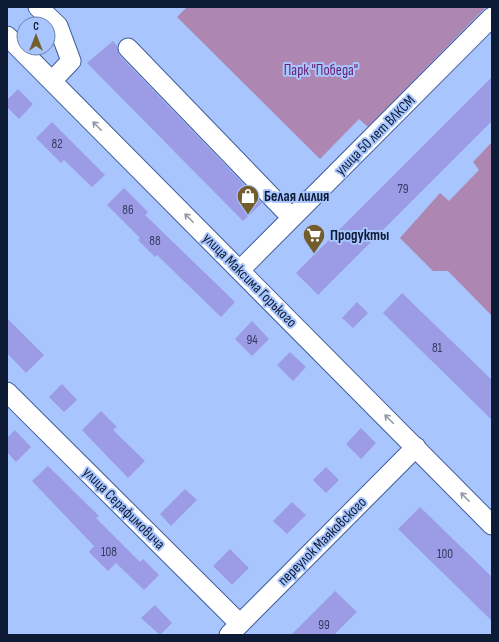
<svg xmlns="http://www.w3.org/2000/svg" width="499" height="642" font-family="'Sofia Sans Condensed',sans-serif">
<rect width="100%" height="100%" fill="#a8c5fd"/>
<!-- green -->
<path fill="#ad86b1" d="M187,7H486L368,127L359,119L320,159L177,17Z
M492,142V316L448,271H433L400,238L440,193L449,201L479,170L473,162Z"/>
<!-- building -->
<path fill="#9c9be6" d="M113,41L117,46L120,56L262,203L243,221L87,63Z
M492,77V121L318,295L296,273Z
M18,89L33,104L19,119L7,107V100Z
M52,122L105,175L92,187L64,160L61,163L36,138Z
M124,188L148,212L145,215L235,302L221,317L157,255L155,257L138,240L140,238L107,205Z
M402,293L492,380V420L383,313Z
M357,302L368,313L353,328L342,318Z
M7,318L44,355L26,373L7,353Z
M252,321L269,339L252,356L235,339Z
M290,352L306,367L293,381L277,365Z
M62,384L77,400L64,412L49,397Z
M101,411L117,427L113,430L145,461L128,478L82,430Z
M361,428L376,443L361,459L346,444Z
M15,430L31,447L16,462L7,452V438Z
M48,466L99,516L96,518L140,562L143,559L159,575L144,590L116,563L108,571L89,552L94,546L32,481Z
M326,467L339,480L326,493L313,480Z
M185,489L197,500L171,526L160,514Z
M292,502L306,515L287,534L273,521Z
M420,507L492,577V621L398,529Z
M230,549L249,568L232,585L213,566Z
M335,591L357,612L334,635H291Z
M155,605L172,623L160,635L141,618Z"/>
<g fill="none" stroke-linecap="round" stroke-linejoin="round">
<!-- minor casing -->
<g stroke="#405e9d" stroke-width="21">
<path id="minor" d="M38,7L58,26L71,61L52,81
M7,36L492,525
M128,48L292,218
M240,270L492,17
M7,392L240,624
M229,635L416,447"/>
</g>
<!-- minor -->
<use href="#minor" stroke="#fff" stroke-width="19"/>
</g>
<!-- one-way arrows -->
<defs><path id="oneway-shaft" d="M-6 0H5M1.5-3L5.5 0L1.5 3" fill="none" stroke-width="1.6" stroke-linecap="round" stroke-linejoin="round"/></defs>
<g stroke="#9398a4">
<use href="#oneway-shaft" transform="translate(97 126) rotate(-135)"/>
<use href="#oneway-shaft" transform="translate(189 218) rotate(-135)"/>
<use href="#oneway-shaft" transform="translate(389 419) rotate(-135)"/>
<use href="#oneway-shaft" transform="translate(465 497) rotate(-135)"/>
</g>
<!-- icons -->
<defs>
<g id="shop-pin" transform="scale(1.15)"><path d="M0 17L-7.5 6A9.5 9.5 0 1 1 7.5 6Z" fill="#745d2d" stroke="#a8c5fd"/><path d="M-5-2.5h2.3a2.7 3.5 0 0 1 5.4 0H5L5.5 6h-11ZM-1.5-2.5h3a1.5 2.3 0 0 0-3 0Z" fill="#fff"/></g>
<g id="supermarket-pin" transform="scale(1.15)"><path d="M0 17L-7.5 6A9.5 9.5 0 1 1 7.5 6Z" fill="#745d2d" stroke="#a8c5fd"/><path d="M-6-5.5h2.5l.6 2H6L4.5 2H-2.5L-4.4-4H-6ZM-1.5 3.2a1.3 1.3 0 1 0 .1 0ZM3 3.2a1.3 1.3 0 1 0 .1 0Z" fill="#fff"/></g>
</defs>
<g fill-rule="evenodd">
<use href="#shop-pin" x="248" y="196"/>
<use href="#supermarket-pin" x="314" y="235"/>
</g>
<g text-anchor="middle" stroke-width="4" stroke-linejoin="round" paint-order="stroke">
<!-- number labels -->
<g font-size="13" fill="#323b61">
<text x="57" y="148">82</text>
<text x="403" y="193">79</text>
<text x="128" y="214">86</text>
<text x="155" y="245">88</text>
<text x="252" y="344">94</text>
<text x="437" y="352">81</text>
<text x="109" y="556">108</text>
<text x="445" y="558">100</text>
<text x="324" y="629">99</text>
</g>
<!-- park labels -->
<g font-size="15" fill="#671e6f" stroke="#a8c5fd">
<text x="321" y="75">Парк "Победа"</text>
</g>
<!-- street labels -->
<g font-size="15" fill="#0e1b35" stroke="#a8c5fd">
<text transform="translate(375 135) rotate(-45)" y="5">улица 50 лет ВЛКСМ</text>
<text transform="translate(250 280) rotate(45)" y="5">улица Максима Горького</text>
<text transform="translate(124 508) rotate(45)" y="5">улица Серафимовича</text>
<text transform="translate(322 541) rotate(-45)" y="5">переулок Маяковского</text>
</g>
<!-- poi labels -->
<g font-size="15" font-weight="bold" fill="#0e1b35" stroke="#a8c5fd" text-anchor="start">
<text x="264" y="201">Белая лилия</text>
<text x="330" y="240">Продукты</text>
</g>
</g>
<!-- border -->
<rect width="499" height="642" fill="none" stroke="#0e1b35" stroke-width="16"/>
<!-- north arrow -->
<g transform="translate(36 36)"><circle r="19" fill="#a8c5fd" stroke="#6a81ad"/>
<path d="M0-3L7 15L0 10L-7 15Z" fill="#745d2d"/>
<text y="-6" font-size="11" font-weight="bold" text-anchor="middle" fill="#0e1b35">С</text>
</g>
</svg>
